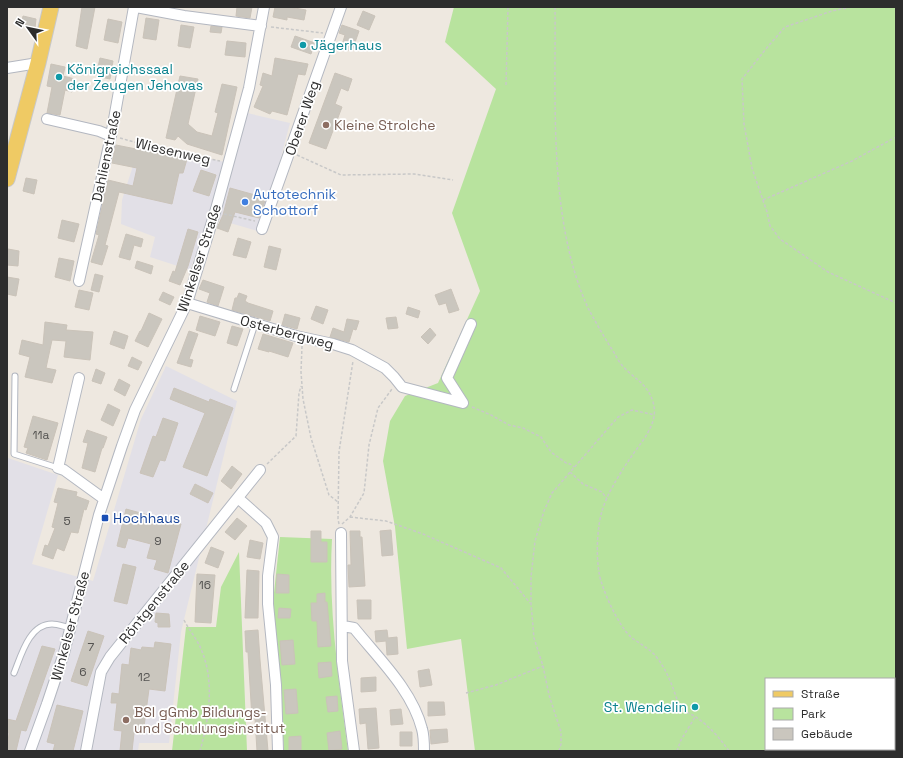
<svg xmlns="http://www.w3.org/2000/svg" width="903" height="758" font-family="'Space Grotesk',sans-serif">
<rect width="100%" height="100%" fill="#eee8e0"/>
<!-- industrial -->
<path fill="#e2e0e7" d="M247,113L290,123L261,232L209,217L190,270L150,257L155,237L121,224L122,200L140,144L234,164Z
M166,366L237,401L181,632L169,743H139L138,751H7V468L8,458L58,475L32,564L93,581L141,419Z"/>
<!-- green -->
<path fill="#b8e39e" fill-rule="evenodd" d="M454,7H896V751H475L461,639L407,649L395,527L383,461L390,421L405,396L438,383L480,291L452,213L496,89L445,42ZM766,679H894V749H766Z
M280,537L332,539C328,610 339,681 348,751H284L273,602Z
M239,552L247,751H172L186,627H216L221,587Z"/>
<!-- building -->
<path fill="#cac6be" stroke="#cac3b9" d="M82,7H95L87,49L76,46Z
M237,7H252L250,18L236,16Z
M275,7H289L306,10L304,20L287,17V20L273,17Z
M363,11L375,16L369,30L357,25Z
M23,16L36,19L35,28L21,26Z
M146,18L159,20L156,40L143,38Z
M108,19L122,22L118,43L104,40Z
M181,25L194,27L190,48L178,46Z
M342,25L359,31L352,51L341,48L345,35L339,33Z
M211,26L222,27L221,33L210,32Z
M295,36L315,43L311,54L291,47Z
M227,41L246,43L245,57L225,55Z
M100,58L113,61L110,79L96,76Z
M275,58L308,64L305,75L298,74L287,115L272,111L270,114L254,107L263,86L260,85L263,73L272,76Z
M51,64L65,67L63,76L75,79L72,92L65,90L60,115L47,113L52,87L47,86Z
M335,73L352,79L348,91L341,88L335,104L342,107L326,149L309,143Z
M180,76L198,79L188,124L197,132L212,136L218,113L215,112L222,84L237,87L222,155L187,144L178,136L175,140L166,138Z
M116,145L141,150L142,149L187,159L183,173H179L172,204L119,192L105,245L108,246L102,265L91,262L99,235L96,234L108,180L133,186L137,168L112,163Z
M201,170L216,175L209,196L193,191Z
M26,178L37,180L34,194L23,191Z
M230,188L266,198L259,218L235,212L228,232L217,228L223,215Z
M62,220L79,224L74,242L58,238Z
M188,229L198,232L188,266L180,285L169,281L173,271L175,272Z
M126,234L143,239L141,247L134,245L130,260L119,257Z
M238,238L251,242L246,258L233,255Z
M269,246L281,249L276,270L264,267Z
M8,249L19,251L18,266L7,265Z
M59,258L74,261L70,281L55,277Z
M137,261L153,266L151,274L135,268Z
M95,274L103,276L99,292L91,290Z
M7,277L19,279L16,296L7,294Z
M203,280L224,287L218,306L207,302L210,293L199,289Z
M451,289L459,310L449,313L446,303L439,305L435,295Z
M79,290L93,293L89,310L75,307Z
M163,292L174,297L170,305L159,300Z
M239,293L247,296L245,301L248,303L273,311L270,321L232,310L235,298H237Z
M316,306L328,310L323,324L311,319Z
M408,307L420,311L418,318L406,314Z
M149,313L162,319L148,347L135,341L140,331H141Z
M285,314L300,318L297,329L282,325Z
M200,316L220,322L215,336L196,330Z
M396,317L398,328L388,329L386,318Z
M347,319L359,321L356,330L353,329L349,342L330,337L333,328L344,332Z
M45,322L67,325L66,330L93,332L90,360L64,357L66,341L52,340L46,368L56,370L52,383L25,377L30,357L19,354L22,340L43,345Z
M232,326L243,329L237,346L227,343Z
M430,328L436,335L428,344L421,337Z
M114,331L128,336L124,349L110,344Z
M189,331L198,334L189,359L193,360L191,367L177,363Z
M263,334L293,343L288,357L269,351V352L258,349Z
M132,357L142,362L138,370L128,366Z
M96,369L105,373L101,384L92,381Z
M119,379L130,385L125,396L114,390Z
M174,388L209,402L210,399L233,408L207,476L183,467L205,413L170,399Z
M108,404L120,410L113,426L101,420Z
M33,416L58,423L47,460L26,453L28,448L24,447Z
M163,418L178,423L165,461L160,460L153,477L140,473L153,436L156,437Z
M87,430L107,437L103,448H102L95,472L82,468L88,443L83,442Z
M232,466L242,474L231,489L221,481Z
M195,484L213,493L208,503L190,494Z
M58,488L77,492L76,496L89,501L86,510L84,509L78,533L71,532L64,551L57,548L53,559L42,555L45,545L48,546L55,528L52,527L58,503L54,502Z
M126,509L181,524L168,573L154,569L157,560L147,558L151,544L128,538L125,548L117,546Z
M237,518L247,526L235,540L225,532Z
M391,530L393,555L382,556L380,531Z
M311,531H321V542H327V562H311Z
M350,531H360V537H362L365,586L349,587L348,565H351Z
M250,540L263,543L260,559L247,557Z
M211,547L224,552L218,568L205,563Z
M123,564L136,567L127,604L114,601Z
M247,570L259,571L258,618H245Z
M197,574L215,575L211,623L195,622Z
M277,574L289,575V593H276Z
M325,593V602H327L331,646L318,647L317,621H312L311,603H317V594Z
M357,600H371V619H358Z
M279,608L291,609L290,618H278Z
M156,613L169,614L170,627H158V623L155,622Z
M258,630L260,660L268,751H257L255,719H252L248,652H246L245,631Z
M387,630L388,638L397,637L398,654L387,655L386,641L376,642L375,631Z
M88,631L104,636L87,686L71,681Z
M293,640L295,664L282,665L280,641Z
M155,642L171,644L165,691L149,689L143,734L134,733L132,751H120L122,731L114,730L117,703H111L112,693L119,694L122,664L129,665L131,648L141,650L142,647L154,648Z
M42,646L55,649L26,731L21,730L16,751H7L9,733L7,732V719L16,721Z
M331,662L332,676L319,678L318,663Z
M429,669L432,685L420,687L418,671Z
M376,677V691L361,692V678Z
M296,689L298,713L286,714L284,690Z
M337,696L338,711L328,712L326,697Z
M428,702H444L445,715L428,716Z
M57,705L83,711L73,751H53L55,744L47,742Z
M376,708L379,748L368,749L366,723L360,724L359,709Z
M401,709L403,724L391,725L390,710Z
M447,729L448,742L431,744L430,730Z
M340,731L342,749L329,751L327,733Z
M400,732H412V746H400Z
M301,736V751H289V737Z"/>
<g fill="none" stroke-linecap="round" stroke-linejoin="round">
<!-- service casing -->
<g stroke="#b3b7c0" stroke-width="7">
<path id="service" d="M15,376L14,454L58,468
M234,389L255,324
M14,673C21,656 29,624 52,624C58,624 65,627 71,628"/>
</g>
<!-- minor casing -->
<g stroke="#b3b7c0" stroke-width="12">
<path id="minor" d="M136,7L184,16L261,26
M7,68L38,63
M47,119L99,131L111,136
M262,229L341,7
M79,281L111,136L134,7
M187,303L296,336L333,344L352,350L385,368L394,377L402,387L463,403L447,378L471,324
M79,378L58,468L64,470L104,499
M238,498L266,523L273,537L268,576V604L276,685L278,751
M341,533L342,661L354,751
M343,626L354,628C379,659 412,690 422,729C424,736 424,744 424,751
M30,751L47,704L64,653L99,515L122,446L135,410L187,303L216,209L249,88L264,7
M86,751L101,672L110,657L260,470"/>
</g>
<!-- primary casing -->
<g stroke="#c8c8c8" stroke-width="17">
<path id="primary" d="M7,179L38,63L51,7"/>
</g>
<!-- path -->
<path stroke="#c8c8c8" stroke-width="1.5" stroke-dasharray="3 2" stroke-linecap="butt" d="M555,7C556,102 548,220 588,308C595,321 603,335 611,348C615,353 617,359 621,364C633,379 647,382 653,402C660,424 640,443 629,460C619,475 607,494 602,511C597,528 596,555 599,572C601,588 619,627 631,637C641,645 651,649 658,659C669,674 674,691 680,708C685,712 691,714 696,717C709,726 720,738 729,751
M851,7L832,11L785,27L765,50L742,79L744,124L752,168L767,212L770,226L780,239L828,272L896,303
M271,27L323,33
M506,85L508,7
M120,138L152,147L220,161
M297,155L341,175L414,174L453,180
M763,200L852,161L896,137
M224,214L255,221
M302,346L301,372L303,399L311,438L329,495L338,502
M472,407L491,415L509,425L523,428L541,437L551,452L566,463L570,464L574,467
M267,464L296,436L299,393L301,386
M570,472L583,484L602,492L607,499
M350,517L386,521L423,534L501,568L530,603
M339,524L338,519L339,452L353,361
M342,524L350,517L364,493L369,445L378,408L392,389
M184,620C189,630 197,639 201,649C215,681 209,718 200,751
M466,693L496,685L543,666
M559,751L561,744V732L549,695L543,666L534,638L531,604V577L535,541L544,511L552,493L618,417L632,410L655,415
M677,751L681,740L695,717"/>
<!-- service -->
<use href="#service" stroke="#fff" stroke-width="5"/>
<!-- minor -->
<use href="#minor" stroke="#fff" stroke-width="10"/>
<!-- primary -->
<use href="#primary" stroke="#efca64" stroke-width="15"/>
</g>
<!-- markers -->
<g fill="#0f9aa8" stroke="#fff" stroke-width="1.5">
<circle cx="303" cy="45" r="4"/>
<circle cx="59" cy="77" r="4"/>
<circle cx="695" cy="707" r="4"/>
</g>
<g fill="#8d6e63" stroke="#fff" stroke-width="1.5">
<circle cx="326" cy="125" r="4"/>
<circle cx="126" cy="720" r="4"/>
</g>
<circle fill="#3f7fe0" stroke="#fff" stroke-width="1.5" cx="245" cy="202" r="4"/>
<rect fill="#1a4fb4" stroke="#fff" stroke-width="1.5" x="101" y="514" width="8" height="8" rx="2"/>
<g text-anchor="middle" stroke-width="3.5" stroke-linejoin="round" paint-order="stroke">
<!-- number labels -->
<g font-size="12" fill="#545351">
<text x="41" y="439">11a</text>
<text x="67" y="525">5</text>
<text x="158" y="545">9</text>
<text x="205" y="589">16</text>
<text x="91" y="651">7</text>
<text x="83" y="676">6</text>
<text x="144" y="681">12</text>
</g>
<!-- culture labels -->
<g font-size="14" fill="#0d838f" stroke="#fff" text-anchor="start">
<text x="311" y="50">Jägerhaus</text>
<text x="67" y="74">Königreichssaal<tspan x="67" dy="16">der Zeugen Jehovas</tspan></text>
<text x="687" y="712" text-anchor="end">St. Wendelin</text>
</g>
<!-- street labels -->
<g font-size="14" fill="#2d2d2d" stroke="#fff">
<text transform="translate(302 118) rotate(-71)" y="5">Oberer Weg</text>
<text transform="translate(173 151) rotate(13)" y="5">Wiesenweg</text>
<text transform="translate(106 156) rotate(-78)" y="5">Dahlienstraße</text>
<text transform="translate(199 258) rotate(-72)" y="5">Winkelser Straße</text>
<text transform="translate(287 332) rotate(15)" y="5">Osterbergweg</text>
<text transform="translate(154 602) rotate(-51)" y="5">Röntgenstraße</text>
<text transform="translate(70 626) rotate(-75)" y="5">Winkelser Straße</text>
</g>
<!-- education labels -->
<g font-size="14" fill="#785e54" stroke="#fff" text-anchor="start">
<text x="334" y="130">Kleine Strolche</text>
<text x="134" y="717">BSI gGmb Bildungs-<tspan x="134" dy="16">und Schulungsinstitut</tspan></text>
</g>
<!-- shop labels -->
<g font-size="14" fill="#366cbe" stroke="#fff" text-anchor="start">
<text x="253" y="199">Autotechnik<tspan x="253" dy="16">Schottorf</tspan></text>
</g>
<!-- transit labels -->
<g font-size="14" fill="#164399" stroke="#fff" text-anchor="start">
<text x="113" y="523">Hochhaus</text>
</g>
</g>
<!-- border -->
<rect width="903" height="758" fill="none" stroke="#2d2d2d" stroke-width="16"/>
<!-- legend -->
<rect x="765" y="678" width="130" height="72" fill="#ffffff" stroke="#ababab"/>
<rect x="773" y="691" width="20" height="6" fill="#efca64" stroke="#ababab"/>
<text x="801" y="698" font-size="12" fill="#2d2d2d">Straße</text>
<rect x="773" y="708" width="20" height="12" fill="#b8e39e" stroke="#ababab"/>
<text x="801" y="718" font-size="12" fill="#2d2d2d">Park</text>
<rect x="773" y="728" width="20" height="12" fill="#cac6be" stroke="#ababab"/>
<text x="801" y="738" font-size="12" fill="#2d2d2d">Gebäude</text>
<!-- north arrow -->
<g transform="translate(28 28) rotate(303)" stroke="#ffffff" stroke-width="3" paint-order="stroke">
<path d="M0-3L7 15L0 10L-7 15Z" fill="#2d2d2d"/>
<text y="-6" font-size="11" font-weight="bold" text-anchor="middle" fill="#2d2d2d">N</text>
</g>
</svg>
